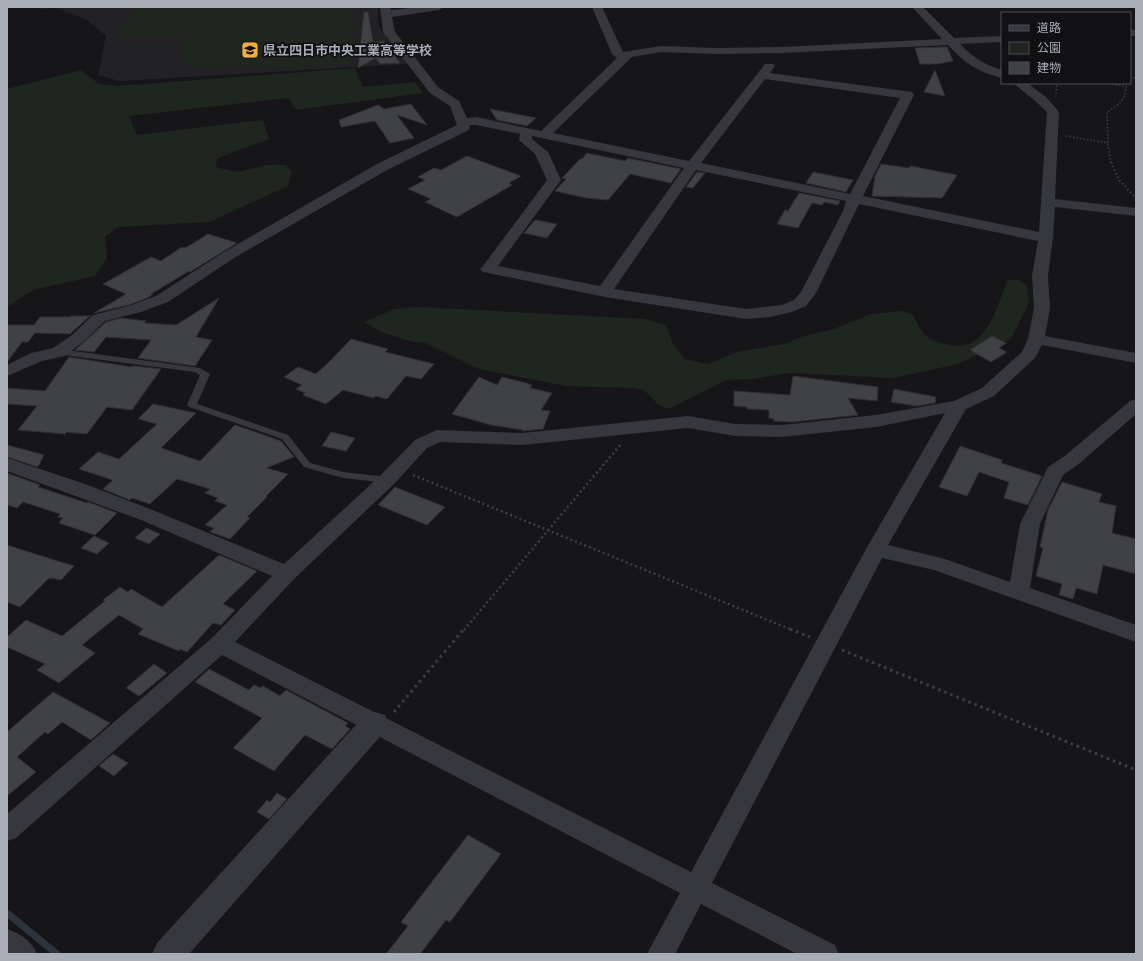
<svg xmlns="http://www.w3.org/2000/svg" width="1143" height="961" font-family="Figtree,'Noto Sans JP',sans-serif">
<rect width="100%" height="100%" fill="#161618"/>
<!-- built -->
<path fill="#222225" d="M37,7H378L379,27L408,64L119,81L98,75L106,36L87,20L53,7L43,9Z"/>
<!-- green -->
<path fill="#1e261f" d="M136,7H353L351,20L356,28L352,36L358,43V59L346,64L261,68L252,64L196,68L185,63L179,46L182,37L116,38Z
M355,68L363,87L415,82L423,93L296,110L288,98L129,116L137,135L263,120L269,139L218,158L215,167L236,172L267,165H286L292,172L288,186L209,222L118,227L105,237L107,258L95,276L33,290L7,307V89L81,70L99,84L117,86Z
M1008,280H1019L1027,285L1029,303L1011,339L958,364L893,378L788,373L753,379L726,380L669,409L659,405L644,390L632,388L566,386L479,369L426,343L412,342L382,332L364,322L395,309L419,307L645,319L666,325L674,346L685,359L708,364L737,352L784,344L804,336L834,329L871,314L903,311L913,315C923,334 923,338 945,344C987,356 995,309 1008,280Z"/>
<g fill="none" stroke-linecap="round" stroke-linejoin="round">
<!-- stream -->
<path stroke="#2c353c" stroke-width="7" d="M7,913L57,954"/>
</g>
<!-- building -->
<path fill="#404145" stroke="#303034" d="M364,12H368L373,42L384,41L400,63L380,64L376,58L358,68Z
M945,47H947L953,61L937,64H920L915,48Z
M935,70L945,96L924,92Z
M411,104L427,125L397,115L414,138L390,143L375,121L341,127L339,120L378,105L384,109Z
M490,109L536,118L527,126L497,120Z
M587,153L625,161L628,158L681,169L671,183L630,174L608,200L586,198L555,191L566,179L562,178L580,159H582Z
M467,156L521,176L509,183L512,185L457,217L425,202L431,199L408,189L425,180L418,177L434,168L441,170Z
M881,164L909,168L910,166L957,175L942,198L872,196L875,176Z
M697,172L705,173L693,188L686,187Z
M813,172L853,180L846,192L806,183Z
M799,193L840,201L838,205L824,202L822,205L812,203L798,228L777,224L785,210L788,211Z
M535,220L557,224L547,238L524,233Z
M208,234L237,243L190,272L189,271L151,294H153L147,298L129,305L94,313L126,294L103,284L151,257L161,261L182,247L185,248L192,244Z
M219,298L196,337L212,340L195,366L138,358L151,340L106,337L94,352L75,350L106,322L121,318L146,321L144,323L176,325Z
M91,315L70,334L35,333L28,342H22L7,362V325H34L40,317H70L71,316H88Z
M992,336L1006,343L999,348L1007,352L991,362L970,350Z
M351,339L388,349L385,352L434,364L421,379L406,376L387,399L375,396L374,398L343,390L326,404L303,395L305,393L296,389L302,385L284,377L298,367L316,374L331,360Z
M69,357L132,367L133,366L161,369L132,410L107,407L87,434L67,432L65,434L18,430L37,406L7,404V388L45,391Z
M793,376L878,387L877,401L848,398L858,415L792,422L774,421V419L769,418V410L747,409V407L734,406V391L790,395Z
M479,377L497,385L502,377L526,383L532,385L530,388L552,393L541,410L550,411L543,429L522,431L523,430L491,425L452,414Z
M894,389L936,397L935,403L916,406L891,402Z
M153,404L196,413L161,448L200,461L235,425L281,441L294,457L266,468L288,474L266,496L267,497L247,517L250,518L230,539L210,532L214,528L205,525L227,505L215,501L218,498L205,493L210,489L177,479L150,504L132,498L130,500L103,489L113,480L79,469L98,452L119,459L157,424L138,419Z
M331,432L355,438L346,451L322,446Z
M7,445L44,455L38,467L7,457Z
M960,446L1002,460L1001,463L1042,476L1028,505L1004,498L1009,482L979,472L967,496L939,487Z
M7,473L40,485L38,487L87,503L88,502L117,513L95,535L59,523L63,518L58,517L60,514L23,502L17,508L7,505Z
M1062,482L1102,494L1099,502L1116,506L1112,533L1136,539V574L1103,565L1097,594L1076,588L1073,599L1059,595L1062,584L1036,576L1043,548L1040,547L1048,510Z
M395,487L445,507L427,525L378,505Z
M146,528L160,534L149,544L135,538Z
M94,536L109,543L97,554L81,548Z
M7,545L51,559L74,566L61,580L52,578L48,579L20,607L7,602Z
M219,555L257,571L223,604L235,610L221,625L213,623L187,652L180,649L179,651L138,634L143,629L119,615L82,645L95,653L59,683L37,670L45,664L7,647V637L26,620L62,636L105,601L103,600L120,587L128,592L131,589L162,607Z
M154,664L167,673L139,696L126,688Z
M209,669L249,690L254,685L261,688L263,686L280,696L286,690L348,723L345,726L350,729L332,749L305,735L274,771L233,748L262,718L195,682Z
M53,692L110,723L91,740L62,722L48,734L45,732L17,757L36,772L7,796V732Z
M113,754L128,763L114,776L99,766Z
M277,793L287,799L269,819L257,812L267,800L270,802Z
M468,835L501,854L450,922L446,920L420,954H386L408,926L401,922Z"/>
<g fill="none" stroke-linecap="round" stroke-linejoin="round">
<!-- path-far3 -->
<path stroke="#3d3f44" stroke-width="1.5" stroke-dasharray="1.5 2" stroke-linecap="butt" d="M1130,80L1136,77
M1105,83L1126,86
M1056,94L1057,83
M1066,136L1108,143
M1111,163L1108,146L1107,112C1122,103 1124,101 1127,83"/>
<!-- path-far2 -->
<path stroke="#3d3f44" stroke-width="2" stroke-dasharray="1.5 2.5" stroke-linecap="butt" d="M1111,162L1119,180L1136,198"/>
<!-- path-far1 -->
<path stroke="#3d3f44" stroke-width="2.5" stroke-dasharray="2 3" stroke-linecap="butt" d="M413,475L792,630
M464,630L621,444"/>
<!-- path -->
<path stroke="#3d3f44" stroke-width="3" stroke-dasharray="2.5 4" stroke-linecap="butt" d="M790,629L810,637
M842,650L1136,770
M394,712L464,629"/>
<!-- service -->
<path fill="#37383d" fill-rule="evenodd" d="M59,349L200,368L210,374L197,404L288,435L310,463L343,472L387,477L392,480L387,483L343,478L304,467L282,439L189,407L187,405L200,375L195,372L56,354L55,352L56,350Z"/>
<!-- minor -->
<path fill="#37383d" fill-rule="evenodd" d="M380,7H390L391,10L420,7H444L439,10L392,17L395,32L438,87L459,101L467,118L476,117L541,131L617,58L612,54L592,7H602L623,52L661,46L717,48L781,47L942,39L912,7H923L954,38L1002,36V42L960,44C974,58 983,64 1002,70V78C976,71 966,64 948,45L781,53L717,54L661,52L632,57L553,133L689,161L765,64H773L775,66L770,73L912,92L914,95L863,196L1039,232L1047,112L1033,99L1013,83H1027L1046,97L1059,112L1055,199L1136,208V216L1055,207L1053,238L1048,276L1050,308L1045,336L1136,353V363L1042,345L1035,358L994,396L966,409L888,545L945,559L1010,582L1020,524L1048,467L1066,455L1130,401L1136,399V414L1080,463L1063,475L1040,524L1030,588L1136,625V642L934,570L882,558L712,883L835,945L839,954H797L701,904L675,954H647L680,893L222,655L16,838L7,841V814L212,638L272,576L141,520L7,471V458L85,484L155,511L284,564L380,476L415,440L437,430L522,433L688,416L735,424L782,425L876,415L954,401L982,388L1022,352L1028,339L1034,308L1032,276L1038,241L859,204L816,293L806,306L792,312L770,317L746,319L605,297L483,272L480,269L483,266L547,180L535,154L519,140L520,134L476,125H470L469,130L387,170L234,258L168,302L141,312L105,321L84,341L65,356L42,361L7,376V365L31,353L53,348L72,335L93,315L129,306L156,296L224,252L377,164L457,125L450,106L430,93L383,32ZM765,79L900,98L850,194L701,163ZM532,136L684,168L600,286L498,266L561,180L548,152L532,139ZM696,170L846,201L843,211L801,292L794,300L782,305L746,309L614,289ZM945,413L866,549L691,872L235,642L294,579L394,484L427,448L440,442L522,445L688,428L735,436L782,437L876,427Z
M1130,30H1136V36H1130Z
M7,929C21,934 31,940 37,954H7Z"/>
<!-- tertiary -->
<path fill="#37383d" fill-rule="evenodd" d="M375,712L385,715L388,723L385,731L189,954H152L157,943L365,715Z"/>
</g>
<!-- icons -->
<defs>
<g id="school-square" transform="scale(0.9)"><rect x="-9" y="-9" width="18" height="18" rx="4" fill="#f2b134" stroke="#111113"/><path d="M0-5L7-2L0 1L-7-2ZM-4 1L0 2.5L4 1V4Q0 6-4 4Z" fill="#111"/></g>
</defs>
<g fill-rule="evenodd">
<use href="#school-square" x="250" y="50"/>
</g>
<g text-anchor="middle" stroke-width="3.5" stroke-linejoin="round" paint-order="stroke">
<!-- far-poi labels -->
<g font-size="13" font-weight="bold" fill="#a8adb8" stroke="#111113" text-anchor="start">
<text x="263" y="55">県立四日市中央工業高等学校</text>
</g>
</g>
<!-- border -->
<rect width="1143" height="961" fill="none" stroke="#a8adb8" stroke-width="16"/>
<!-- legend -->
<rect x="1001" y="12" width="130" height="72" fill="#111113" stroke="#4d4f55"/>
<rect x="1009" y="25" width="20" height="6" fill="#37383d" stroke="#4d4f55"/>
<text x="1037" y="32" font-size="12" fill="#a8adb8">道路</text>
<rect x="1009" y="42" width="20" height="12" fill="#1e261f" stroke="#4d4f55"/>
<text x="1037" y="52" font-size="12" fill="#a8adb8">公園</text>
<rect x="1009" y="62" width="20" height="12" fill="#404145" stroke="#4d4f55"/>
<text x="1037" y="72" font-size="12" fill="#a8adb8">建物</text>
</svg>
